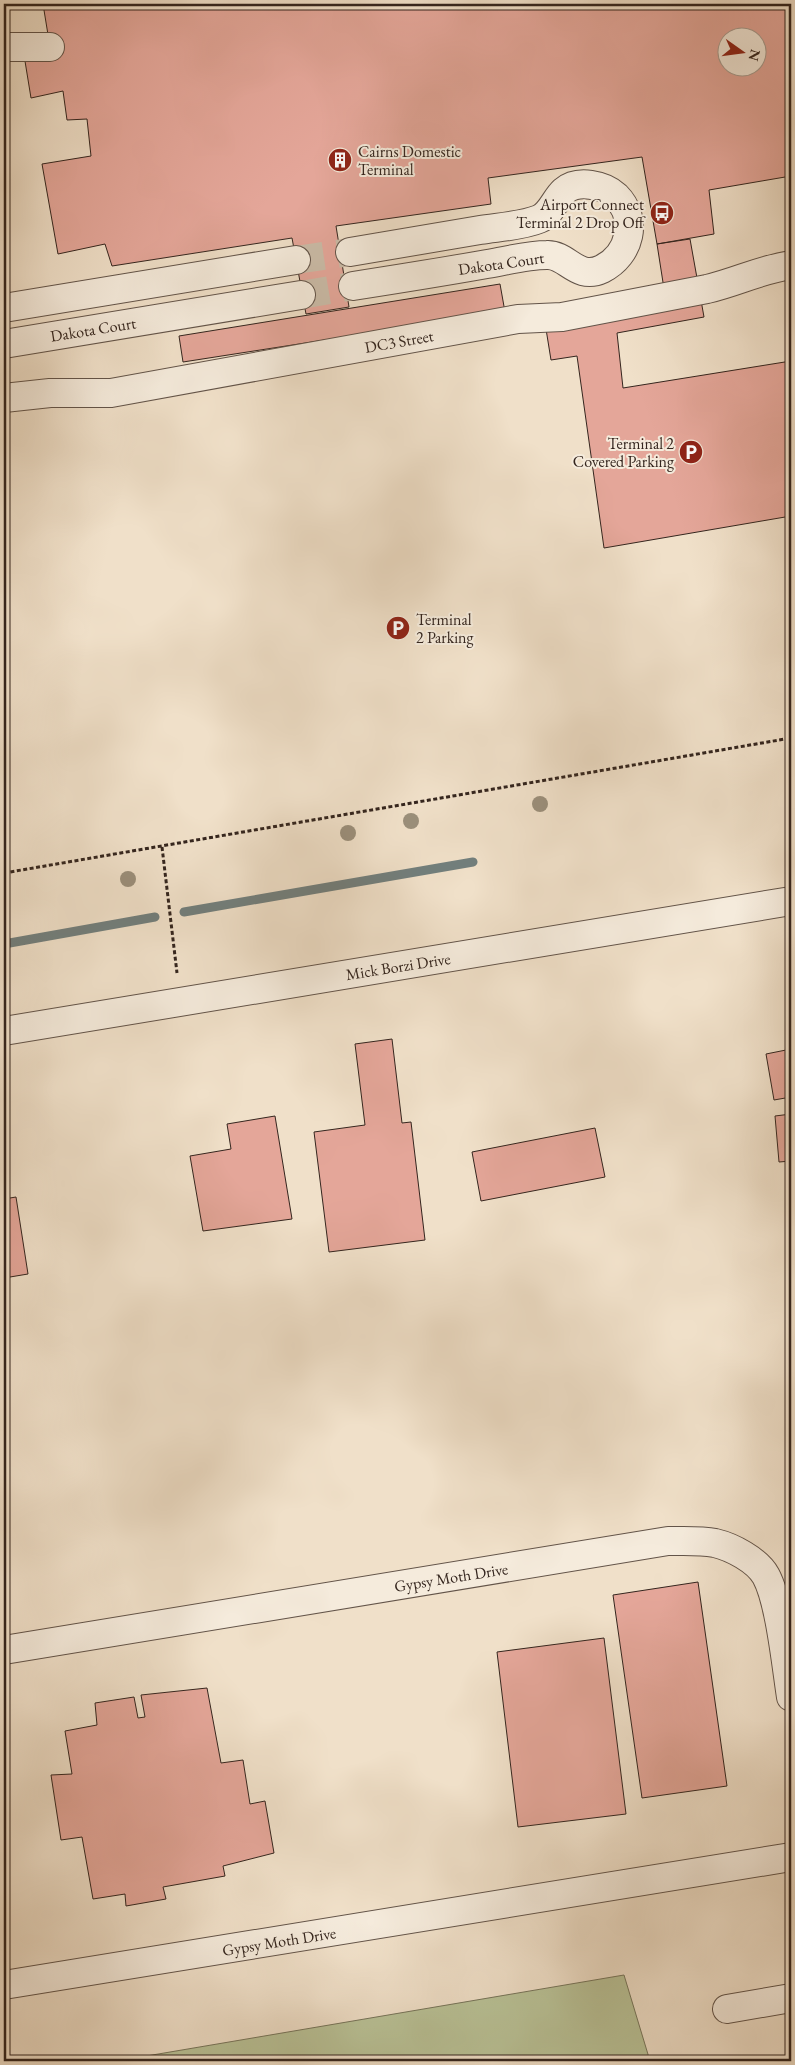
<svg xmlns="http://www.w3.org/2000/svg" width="795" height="2065" font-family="'EB Garamond',serif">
<rect width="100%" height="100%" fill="#f0e0c9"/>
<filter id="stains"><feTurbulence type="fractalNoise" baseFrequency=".004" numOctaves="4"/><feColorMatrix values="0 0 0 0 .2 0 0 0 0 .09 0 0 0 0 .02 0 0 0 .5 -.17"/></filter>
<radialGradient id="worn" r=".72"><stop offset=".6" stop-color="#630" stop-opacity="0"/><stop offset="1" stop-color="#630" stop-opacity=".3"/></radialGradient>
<!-- green -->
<path fill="#b9c297" stroke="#76745a" d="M624,1975L650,2061H117Z"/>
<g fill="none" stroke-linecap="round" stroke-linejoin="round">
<!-- stream -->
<path stroke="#727f7d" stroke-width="9" d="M184,912L473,862
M4,944L155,917"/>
</g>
<!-- building -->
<path fill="#e4a699" stroke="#34251e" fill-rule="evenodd" d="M43,4H791V176L709,190L714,234L657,244L642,157L488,178L491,204L336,226L349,307L306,314L292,238L112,266L105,244L58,254L42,164L91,156L87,119L67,120L63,91L31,98L24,55L50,47ZM728,38H758V68H728Z
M690,239L704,317L617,333L623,388L791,361V516L604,548L577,356L551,360L546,329L667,308L657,244Z
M500,284L505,312L183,362L179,336Z
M392,1039L402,1123L411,1122L425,1240L329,1252L314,1132L365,1125L355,1044Z
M791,1049V1097L774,1100L766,1054Z
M791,1114V1161L779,1162L775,1116Z
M275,1116L292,1219L203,1231L190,1156L231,1149L227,1124Z
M595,1128L605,1177L481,1201L472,1152Z
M16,1197L28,1274L4,1278V1199Z
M698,1582L727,1786L642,1798L613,1595Z
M604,1638L626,1814L518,1827L497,1652Z
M207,1688L221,1763L243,1760L250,1804L265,1801L274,1853L223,1866L225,1876L163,1887L166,1899L126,1906L125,1894L93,1899L82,1837L61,1840L51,1775L72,1774L65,1731L97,1725L95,1703L134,1697L138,1718L145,1717L141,1695Z"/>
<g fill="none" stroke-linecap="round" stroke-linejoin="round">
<!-- minor-tunnel -->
<path stroke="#cabba7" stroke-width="28" stroke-dasharray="28 14" stroke-linecap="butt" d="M296,260L350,252
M301,295L353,286"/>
<!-- minor casing -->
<g stroke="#635449" stroke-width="30">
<path id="minor" d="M4,47H50
M350,252C393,245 437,237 480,230C499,227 522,226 539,219C551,214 555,199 564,191C578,179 604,185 616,196C639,219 630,255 602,269C577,281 567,254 547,255C527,255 506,261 487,264C442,272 398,279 353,286
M4,308L296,260
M4,344L301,295
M4,398L50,393H111L518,319L562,317L707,289C737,282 759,270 791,265
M4,1031L791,901
M4,1650L668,1541C684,1541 700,1540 715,1543C732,1547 757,1560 766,1576C780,1602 786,1665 791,1697
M4,1985L791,1857
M727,2009L791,1998"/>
</g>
<!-- path -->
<path stroke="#34251e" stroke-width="3" stroke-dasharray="4 2.5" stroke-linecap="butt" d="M162,847L177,973
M4,873L791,738"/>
<!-- minor -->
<use href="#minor" stroke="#f5ebdc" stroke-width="28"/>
</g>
<!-- trees -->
<g fill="#9b8f7b">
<circle cx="540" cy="804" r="8"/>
<circle cx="411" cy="821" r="8"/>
<circle cx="348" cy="833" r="8"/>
<circle cx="128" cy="879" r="8"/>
</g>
<!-- icons -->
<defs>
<g id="building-disc" transform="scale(1.25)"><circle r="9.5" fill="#8f2418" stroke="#f5ebdc"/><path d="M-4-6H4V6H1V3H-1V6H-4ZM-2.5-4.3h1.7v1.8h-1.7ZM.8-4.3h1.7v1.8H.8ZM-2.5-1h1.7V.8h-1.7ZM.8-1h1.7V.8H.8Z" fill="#fff"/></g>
<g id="bus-disc" transform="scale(1.25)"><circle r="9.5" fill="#8f2418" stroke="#f5ebdc"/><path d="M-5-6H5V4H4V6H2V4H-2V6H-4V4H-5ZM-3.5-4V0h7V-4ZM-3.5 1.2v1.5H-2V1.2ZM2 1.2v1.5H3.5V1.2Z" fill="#fff"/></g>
<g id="parking-disc" transform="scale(1.25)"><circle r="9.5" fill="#8f2418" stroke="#f5ebdc"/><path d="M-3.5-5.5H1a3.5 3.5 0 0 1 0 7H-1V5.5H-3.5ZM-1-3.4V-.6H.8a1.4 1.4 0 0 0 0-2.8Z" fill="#fff"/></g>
</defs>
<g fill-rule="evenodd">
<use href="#building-disc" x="340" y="160"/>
<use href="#bus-disc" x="662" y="213"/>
<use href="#parking-disc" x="691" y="452"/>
<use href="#parking-disc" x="398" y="628"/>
</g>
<g text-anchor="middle" stroke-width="4" stroke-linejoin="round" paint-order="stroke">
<!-- poi labels -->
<g font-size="16" fill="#34251e" stroke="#f5ebdc" text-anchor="start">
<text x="358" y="157">Cairns Domestic<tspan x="358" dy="18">Terminal</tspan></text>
<text x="644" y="210" text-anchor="end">Airport Connect<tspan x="644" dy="18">Terminal 2 Drop Off</tspan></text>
<text x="674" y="449" text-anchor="end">Terminal 2<tspan x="674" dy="18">Covered Parking</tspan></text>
<text x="416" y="625">Terminal<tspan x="416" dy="18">2 Parking</tspan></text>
</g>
<!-- street labels -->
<g font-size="16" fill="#34251e" stroke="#f5ebdc">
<text transform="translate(501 263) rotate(-8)" y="6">Dakota Court</text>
<text transform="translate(93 329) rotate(-9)" y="6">Dakota Court</text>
<text transform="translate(399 341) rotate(-10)" y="6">DC3 Street</text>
<text transform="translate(398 966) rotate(-9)" y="6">Mick Borzi Drive</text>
<text transform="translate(451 1577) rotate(-9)" y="6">Gypsy Moth Drive</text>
<text transform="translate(279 1941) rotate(-9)" y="6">Gypsy Moth Drive</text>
</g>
</g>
<!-- margin -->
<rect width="795" height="2065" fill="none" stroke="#f0e0c9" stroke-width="20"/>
<rect x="5" y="5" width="785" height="2055" fill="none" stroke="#34251e" stroke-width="2.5"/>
<rect x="10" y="10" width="775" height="2045" fill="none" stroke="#34251e"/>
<!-- north arrow -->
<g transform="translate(742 52) rotate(104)"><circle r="24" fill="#f5ebdc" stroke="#a89c90"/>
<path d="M0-4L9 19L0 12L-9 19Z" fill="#8f2418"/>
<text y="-8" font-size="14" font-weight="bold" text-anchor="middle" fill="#34251e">N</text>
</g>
<rect width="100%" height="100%" filter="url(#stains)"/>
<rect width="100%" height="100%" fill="url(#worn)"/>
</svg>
